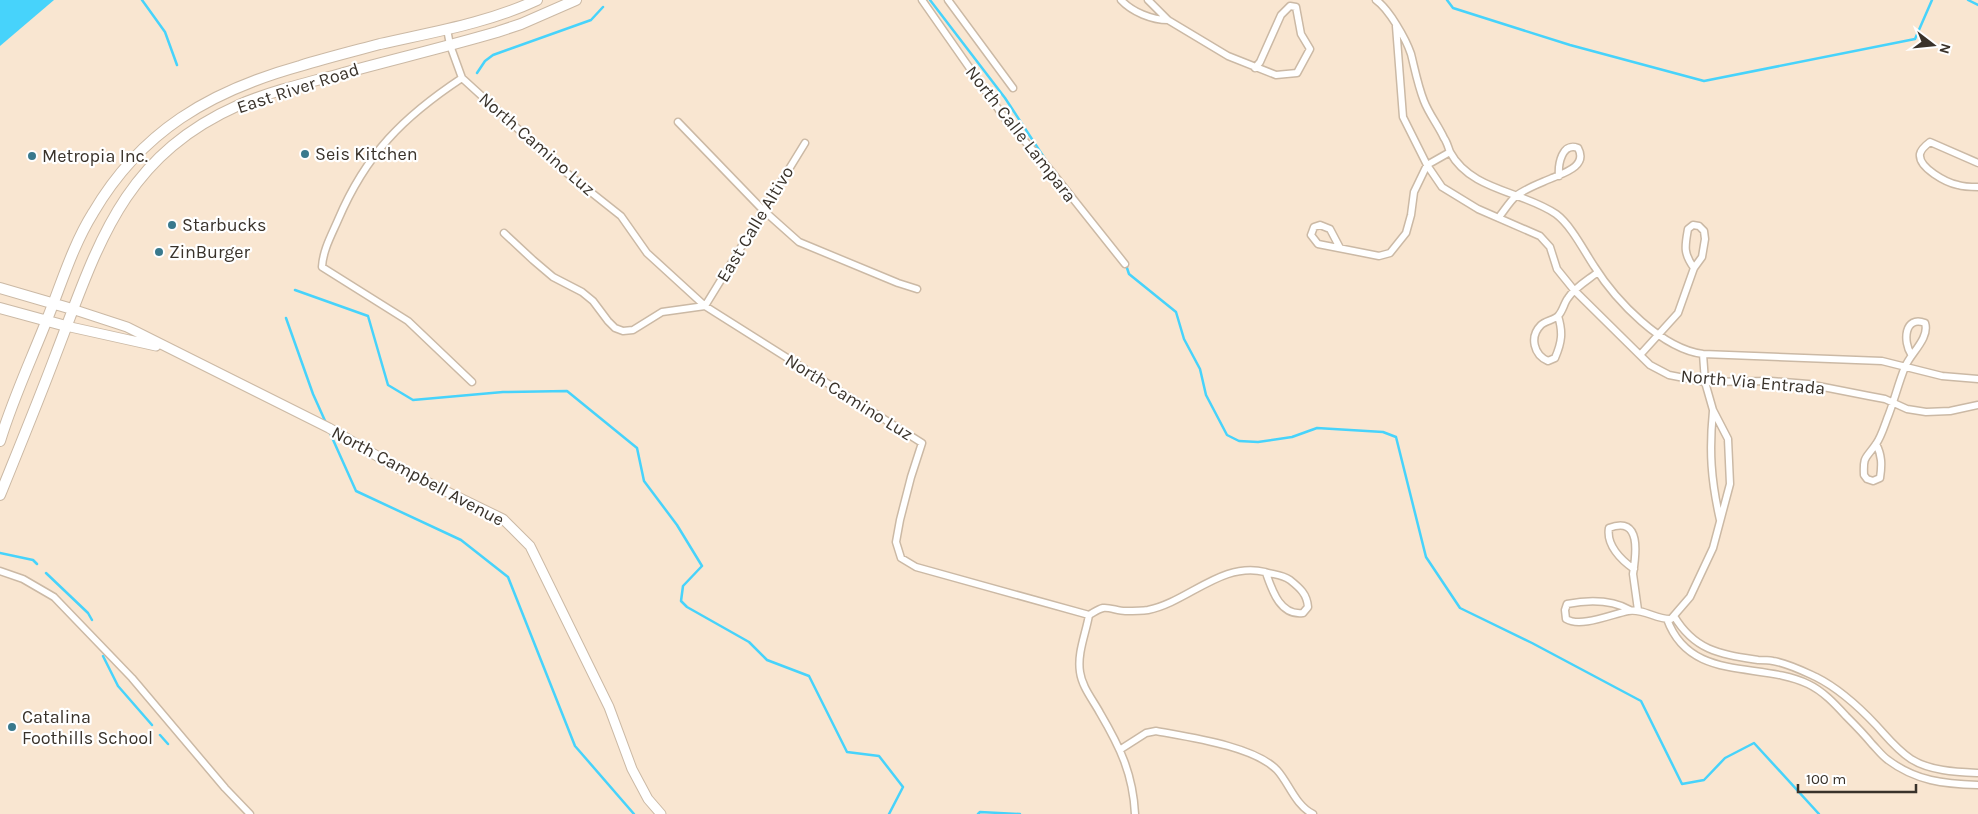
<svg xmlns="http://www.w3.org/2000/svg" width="1978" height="814" font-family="Karla,sans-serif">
<rect width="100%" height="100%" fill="#f9e6d1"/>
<!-- water -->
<path fill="#47d3fb" d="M0,0H54L0,46Z"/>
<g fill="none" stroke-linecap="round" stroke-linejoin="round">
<!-- stream -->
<path stroke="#47d3fb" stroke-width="2.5" d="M142,0L165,32L177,65
M930,0L1005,98L1047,162
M1447,0L1453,8L1570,45L1704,81L1915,39L1932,0
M1968,0L1978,5
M477,73L485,61L493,55L591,20L603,7
M1126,265L1129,274L1176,312L1184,339L1200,369L1206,395L1227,435L1239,441L1258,442L1292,437L1317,428L1383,432L1396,437L1426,557L1460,608L1532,643L1641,701L1682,784L1704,780L1725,758L1754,743L1819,814
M295,290L368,316L388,385L413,400L503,392L567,391L637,448L644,481L677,525L702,566L683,586L681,601L687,607L749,642L767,660L809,676L847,752L879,756L903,787L889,814
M286,318L313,394L326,423
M330,433L356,491L461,540L508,577L575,746L634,814
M0,553L33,560L37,564
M46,573L88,613L92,620
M103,656L118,686L152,725
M160,735L168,744
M978,814L980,812L1020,814"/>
<!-- street casing -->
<g stroke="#cbb9a5" stroke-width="9">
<path id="street" d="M922,0L1006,120L1047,166L1125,264
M948,0L1013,88
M1121,0C1132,12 1152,20 1168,20
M1148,0L1168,20L1228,56L1276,75L1297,73L1310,49L1301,34L1296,7L1290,6L1281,15L1260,62L1255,68
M1376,0C1389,9 1406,39 1411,54C1415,70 1418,86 1424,101C1429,114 1438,125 1444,138C1447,142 1448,147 1450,152C1471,191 1523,191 1556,214C1571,225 1584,251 1594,266C1616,301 1662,349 1703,354L1882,361L1942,376L1978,379
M1396,26L1403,117L1427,165L1442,187L1478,209L1540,236L1550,247L1557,269L1574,290L1650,365L1669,375L1705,382L1771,381L1808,384L1869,396L1885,399L1907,409L1926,412L1950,411L1978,405
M447,29L450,45L462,78L563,170L621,216L647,253L705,306L922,443L911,477L900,520L896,542L901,558L916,567L1089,615
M462,78C403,117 366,154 338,220C331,236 323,250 322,267L408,321L472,382
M678,122L762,209L799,242L898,283L917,289
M1978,163L1930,142C1926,145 1921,149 1920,154C1918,168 1947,183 1958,185C1964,187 1971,187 1978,187
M1499,217C1504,211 1510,201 1516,196C1526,188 1541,183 1552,178C1564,173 1588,166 1578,148C1562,142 1558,164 1559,176
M504,233L533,260L553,277L582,292L593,301L608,321L615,328L623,331L633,330L662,312L705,306L805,143
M1340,248L1330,229L1320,225L1314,227L1311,235L1318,244L1379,256L1390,253L1406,233L1411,215L1414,192L1427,165L1450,152
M1558,316C1563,332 1562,342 1555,358L1548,361C1534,355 1529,337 1541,325C1545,321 1554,320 1558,316C1563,311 1564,303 1568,298C1575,287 1588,280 1598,272
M1640,355L1678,313L1694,268L1702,257L1705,239L1704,231L1699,226L1693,225L1688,229C1685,246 1683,253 1694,268
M1713,411C1709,451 1711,480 1720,520
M1876,444C1882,455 1882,465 1880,478L1873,481L1867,479L1864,475C1863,455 1866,459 1876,444C1881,437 1884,427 1887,419C1894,402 1898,384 1905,367C1910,354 1930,338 1925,323C1904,315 1903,342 1911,354
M1634,569C1621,560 1606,545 1609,528C1642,515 1636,555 1633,574L1638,610
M0,571L23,579L54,597L132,678L225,788L250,814
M1630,610C1612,600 1588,600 1567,604L1565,610L1566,619C1581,628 1612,614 1628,611C1643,608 1657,620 1671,619L1690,597L1713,548L1730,484L1728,439L1713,410L1705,382L1703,354
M1089,615C1093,613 1098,609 1103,608C1109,607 1118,611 1125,611C1132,611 1141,611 1148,610C1188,602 1222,561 1265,572C1274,575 1281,574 1290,580C1300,588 1307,594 1308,607L1303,613C1280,616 1272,590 1266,573
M1089,615C1086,633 1077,653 1080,672C1082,687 1093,700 1100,713C1120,747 1133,774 1135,814
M1674,616C1695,651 1720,654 1758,660C1763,660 1768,660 1773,661C1787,663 1803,671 1816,677C1838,688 1859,707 1876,725C1887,737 1897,750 1911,759C1930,771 1956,772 1978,773
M1667,619C1690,683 1760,661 1808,684C1823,691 1835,704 1846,716C1855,725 1864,734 1872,744C1877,749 1882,756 1888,760C1916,781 1944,784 1978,785
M1121,749L1146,733L1156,731C1188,737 1254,746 1277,770C1289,783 1295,805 1313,814"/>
</g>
<!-- secondary casing -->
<g stroke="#cbb9a5" stroke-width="11">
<path id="secondary" d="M72,309L127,327L329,428L396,467L503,519L530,546L609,707L632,769L648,799L661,814
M66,326L156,346"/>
</g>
<!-- primary casing -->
<g stroke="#cbb9a5" stroke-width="12">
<path id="primary" d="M0,288L72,309
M0,308L66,326
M0,441C13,398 32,358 48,317C62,282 73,245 93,213C141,131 210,91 300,66C326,58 354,51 380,44C433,32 488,23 537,0
M0,495C19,448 38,402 56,354C98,245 122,157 239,105C269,92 302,84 333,76C387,61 442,48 497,32L521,24L576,0"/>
</g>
<!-- street -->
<use href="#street" stroke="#fff" stroke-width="6"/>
<!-- secondary -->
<use href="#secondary" stroke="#fff" stroke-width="9"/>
<!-- primary -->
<use href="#primary" stroke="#fff" stroke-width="10"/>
</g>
<!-- markers -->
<g fill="#39798d" stroke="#fff" stroke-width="2">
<circle cx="305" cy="154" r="5"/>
<circle cx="32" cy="156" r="5"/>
<circle cx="172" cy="225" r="5"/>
<circle cx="159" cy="252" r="5"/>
<circle cx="12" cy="727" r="5"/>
</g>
<g text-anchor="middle" stroke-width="4.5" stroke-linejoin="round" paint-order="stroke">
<!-- street labels -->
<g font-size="18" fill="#39322a" stroke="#fff">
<text transform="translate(298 88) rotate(-18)" y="6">East River Road</text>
<text transform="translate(1021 134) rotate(52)" y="6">North Calle Lampara</text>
<text transform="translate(537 144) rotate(41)" y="6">North Camino Luz</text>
<text transform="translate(755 224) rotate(-59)" y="6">East Calle Altivo</text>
<text transform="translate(1753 382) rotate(5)" y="6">North Via Entrada</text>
<text transform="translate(849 397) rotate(32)" y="6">North Camino Luz</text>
<text transform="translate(418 476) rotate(28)" y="6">North Campbell Avenue</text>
</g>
<!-- poi labels -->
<g font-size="18" fill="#39322a" stroke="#fff" text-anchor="start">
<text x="315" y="160">Seis Kitchen</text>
<text x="42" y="162">Metropia Inc.</text>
<text x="182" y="231">Starbucks</text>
<text x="169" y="258">ZinBurger</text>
<text x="22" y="723">Catalina<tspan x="22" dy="21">Foothills School</tspan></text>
</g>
</g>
<!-- north arrow -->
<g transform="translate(1933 45) rotate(106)" stroke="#ffffff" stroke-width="4" paint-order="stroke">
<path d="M0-4L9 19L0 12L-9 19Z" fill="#39322a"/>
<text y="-8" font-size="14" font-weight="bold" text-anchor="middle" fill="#39322a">N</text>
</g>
<!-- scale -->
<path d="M1798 784v8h118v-8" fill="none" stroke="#39322a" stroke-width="2.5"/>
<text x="1806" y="784" font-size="15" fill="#39322a" stroke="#ffffff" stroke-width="4" paint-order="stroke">100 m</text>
</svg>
